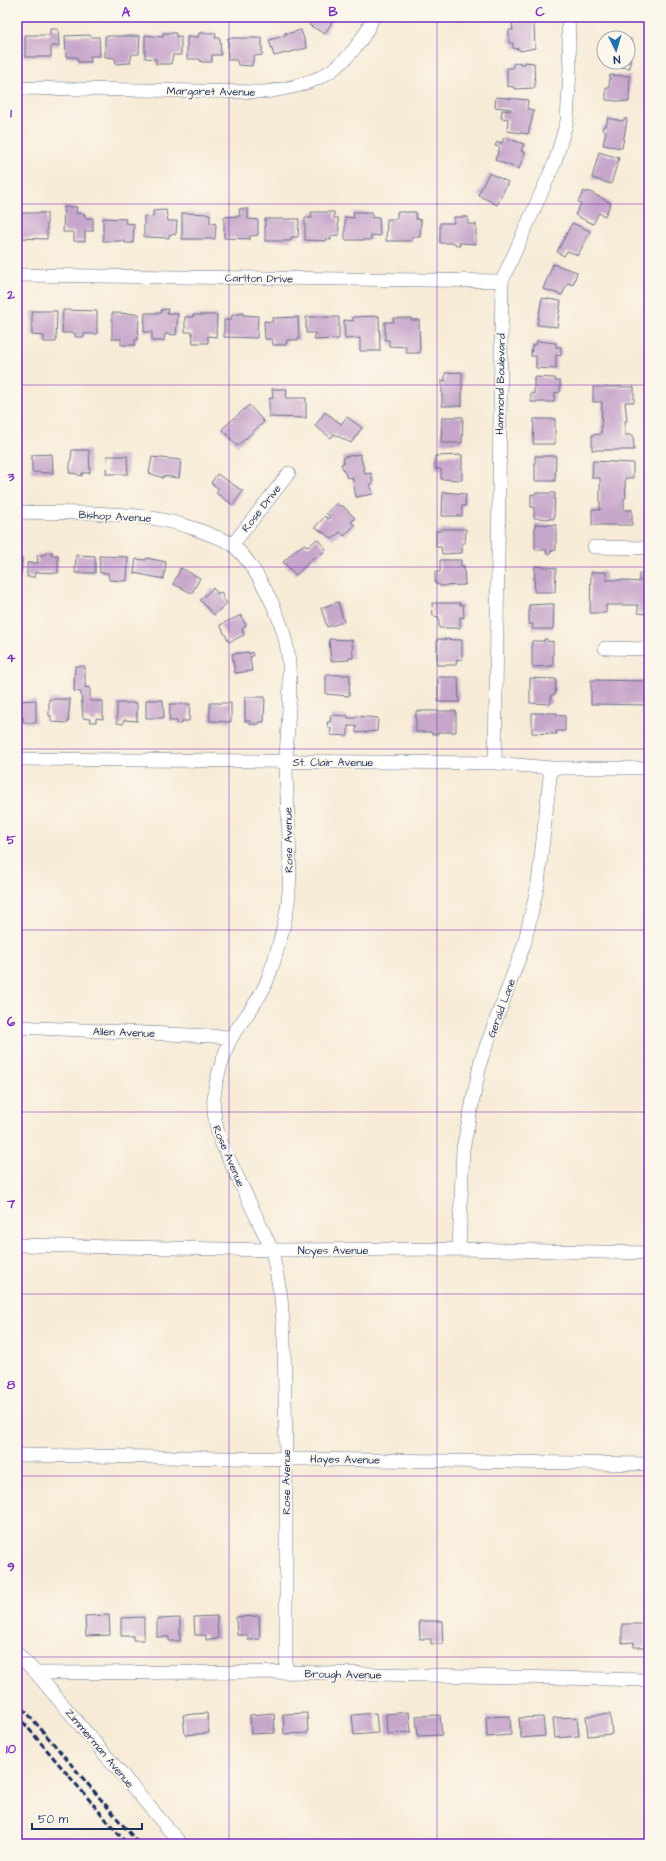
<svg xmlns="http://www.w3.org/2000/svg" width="666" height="1861" font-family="'Architects Daughter',sans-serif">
<rect width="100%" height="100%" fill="#fbf7ec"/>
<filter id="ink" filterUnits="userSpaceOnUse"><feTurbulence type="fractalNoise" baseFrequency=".025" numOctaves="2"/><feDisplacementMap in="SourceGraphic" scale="8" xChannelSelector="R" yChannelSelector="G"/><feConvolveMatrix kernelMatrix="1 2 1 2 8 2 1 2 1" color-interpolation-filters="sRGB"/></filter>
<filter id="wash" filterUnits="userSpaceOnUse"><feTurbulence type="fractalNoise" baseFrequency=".012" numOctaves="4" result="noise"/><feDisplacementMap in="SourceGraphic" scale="16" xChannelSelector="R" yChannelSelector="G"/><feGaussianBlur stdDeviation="0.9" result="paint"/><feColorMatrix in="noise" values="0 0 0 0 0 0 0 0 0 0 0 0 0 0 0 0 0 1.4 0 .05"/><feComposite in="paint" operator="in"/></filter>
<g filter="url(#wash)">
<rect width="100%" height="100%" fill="#f7ebd7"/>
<g id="blocks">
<!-- building -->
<path fill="#c7a6cb" d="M314,17H335L336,19L333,20L325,34L309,25Z
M604,17H631V21L610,20L604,19Z
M527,21V24L534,23L535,48L520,51L519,49L513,48V43H509V30H513L512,24Z
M50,29H58L59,46H51V57H25V35H50Z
M301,30L307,48L274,56L269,40L284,36L286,32V34Z
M163,33H176V37L181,36V55H173L171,64H156V59L145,58V35L163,37Z
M199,33H216L215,38H220L221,55H212V62H201L200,59H187V37H198Z
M90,35L91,37H99L100,56H90L91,62H78L77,57H66L65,36Z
M105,36H140L139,54H132L130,63L116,64L115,58L105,57Z
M228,38H262V55L254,56L252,66L238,65L237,60H228Z
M628,40H631L630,68L609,66V62H628Z
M520,62V64H525V62L534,63L535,88L514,89V87L507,86V68H513V64Z
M610,75L630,76L629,102L606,100V88H609Z
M496,97L528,100L527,108L534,111L528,134L507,131L508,119L501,118L502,110L510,111L511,109L495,107Z
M608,118L622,121L626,118L627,121L622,148L603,145L606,131L602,130L603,126H606Z
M504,137L524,144L521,151L525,152L519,169L495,160L500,147L495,146L497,142L502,143Z
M599,152L619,158L611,184L592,178Z
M489,173L508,182L497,205L478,195Z
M584,191L587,193L588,191L611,203L605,216L599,213L593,224L575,215L581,204L578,202Z
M64,207H77L76,213L85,214V218H93V231H85V241H74V232H63Z
M239,209H248V219L258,220V235L250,236V239L224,238V217L240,216Z
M166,210L168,221H177L176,234L169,235V238L144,237V216L153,217V211Z
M311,212H334V218H338L339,235L331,236V240L326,239V241L305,240V218H312Z
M353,212H372V218L379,217L380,236L371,235V240H345V217L354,218Z
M397,212H416V219L421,220L420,237H412V241H386L387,219H397Z
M21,213H47V239L20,238Z
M182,213L210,214V223L216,224L215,239H182Z
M454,217H468V224H476V244L459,243L460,246L456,245L455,243H440V223H454Z
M103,218L126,219L125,223L134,224L133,243H125V241H103Z
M265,219H299L298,237H291V241H265Z
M572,223L590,231L578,255L567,251L564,256L557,252Z
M553,264L577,272L573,285L568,283L562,295L543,289Z
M542,298L561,301L557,327L537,325Z
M168,309L167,313L178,314L176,335L165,334L164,341H152V332H144L145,313H161V310Z
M63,310L97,311V334H84V337H75V333H62Z
M32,311H57L56,342H44V336L32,335Z
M112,313L139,314L138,339L135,340V345H121V339H112Z
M243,313V315L258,316L257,338L224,337V320H231L232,315H237V314Z
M193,315H217L216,337L208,336V343H193L192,332H185V317H193Z
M379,316L380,351H360V338L345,339L344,320L353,321V317Z
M298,317L299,340H287L286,345H273L272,339H265L264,321L273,322L272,318Z
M306,317H339V339L314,340L315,333H306Z
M393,318H411V320H419L420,353H406V347L389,346V340H385V322H394Z
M537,341L556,343V347H561V356L556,355V369L536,368V356H531L532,345H536Z
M462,372V406H442V380L445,381V373Z
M534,377L555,378L556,381H560V392L555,393L554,402H531V393L534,394Z
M593,387H634V402H625L627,421H625V435H633L634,450H592V435L601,434L602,402H593Z
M272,389H287L286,398H306V418L269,417V399L273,398Z
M249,405L264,422L237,446L222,429Z
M325,412L341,424L347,417L362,428L351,443L334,434L331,438L315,426Z
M442,417H463L462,443H441Z
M534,419H555V444H533Z
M72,450H89L90,473H82V476L78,475V474L69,473Z
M52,454L53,473L32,472V455Z
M360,454L365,474L371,473L373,483L370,485L373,494L356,497L352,477L347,478L341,464L344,463L343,457Z
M462,455V480L441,479V469H435V456Z
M107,456H127L128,474H106Z
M535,456H556L555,481H535Z
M152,457L181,460L179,478L163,476V478L149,473Z
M593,461L633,463V478H625L626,498H624V510H632V525H592V509L600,510V478H592Z
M217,474L243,491L233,505L216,493L219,489L211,483Z
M443,492L466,494L465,506H462V516H442Z
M535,493H555L554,519L534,518V507H531V494L534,495Z
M337,503L340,507L342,505L355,518L351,522L355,525L344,536L340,532L333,539L315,527L325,516L328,519L330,517L326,513Z
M535,524L556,525V550L551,551L550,554L546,553L547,550H535Z
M441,529H466L465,543H462V553L442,554L441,547H436V531H442Z
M317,539L326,549L316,559L315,556L296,575L283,562L298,548L305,544L308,547Z
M52,552V556L58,555V573L35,572V577H27V563H38L37,555H44L45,553Z
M76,555L95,556V573H75Z
M99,556L128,557L127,581L109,580L108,573H100Z
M17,558H22L21,575H17Z
M147,558L166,562L164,579L134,573L136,559L146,560Z
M440,560H461V566H464L465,585L439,586V584H435V572H440Z
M535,566L556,568L555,592H534Z
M181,568L200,578L192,593L173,584Z
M591,572H606V580H626V581L639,582V574L649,573V614L638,613V605H606V613H590Z
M213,588L218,594L220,592L224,594L222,597L227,603L214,615L200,600Z
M338,602L344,622L327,627L321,608Z
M432,603H460V605L463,604L464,618L460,617V628H439V617L433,616Z
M548,604H554L553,629H532L533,624H529V605Z
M241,615L246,626L242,629L244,635L229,642L220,625Z
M329,639L352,640L353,658H349V660L331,661Z
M437,639L462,640V660L457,659L456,665H437Z
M544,639H547L548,642L553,641V666L532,667V641H545Z
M249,652V654L252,652L253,656L250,657L252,671L235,673L232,654Z
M75,666H85V687L90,688V701H103V719L96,718V722H90V719L83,718L81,692L74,691Z
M326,675H350L349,696L326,694Z
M438,677H458L459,702H438Z
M530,678L556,679L555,695H551V704L530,703Z
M591,680L649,681V705L591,704Z
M245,697H265L264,722H258L259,724H250V721H245Z
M49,699H70L68,723L51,722V716H49Z
M36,700V723H24L23,717L17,718V701Z
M146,700H163L164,718H146Z
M117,703H137V721L124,720L123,724L117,723Z
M210,703H231V722L210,721Z
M170,704H190L189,721H181L182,724H178L177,721H169Z
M416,711H456V732H438V734H432L431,732H416Z
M532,713H557V715L565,716V731H556L557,734L532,733Z
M331,715L348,716V718H356V716L378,718L377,731L356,733V726H348V736L330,735L331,728H328L327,722H330Z
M109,1615L110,1635L86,1636L85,1616Z
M217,1616L218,1639L206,1640V1635H195L194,1617Z
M259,1616L260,1639L248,1640V1635H237L236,1617Z
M144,1617V1640H133V1636H121V1618Z
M180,1618V1641H169V1637H157V1619Z
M419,1621H442L443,1644H431V1639H420Z
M622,1624H645V1647H634V1642L622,1643Z
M409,1712L411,1732L387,1734L386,1714Z
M207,1713L209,1733L185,1735L183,1715Z
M274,1713L275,1733L251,1734L250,1715Z
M307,1713L308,1733L284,1734L283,1714Z
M376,1713L378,1733L354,1735L352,1715Z
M610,1714L612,1734L588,1736L586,1716Z
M440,1715L442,1735L418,1736L416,1716Z
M510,1716L511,1735L487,1737L486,1717Z
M543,1717L545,1736L521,1738L519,1718Z
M577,1717L579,1736L555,1738L553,1718Z"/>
</g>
</g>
<g filter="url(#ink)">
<use href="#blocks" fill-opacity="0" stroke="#687188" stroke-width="1"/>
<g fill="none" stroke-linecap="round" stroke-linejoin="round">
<!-- minor casing -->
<g stroke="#687188" stroke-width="14">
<path id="minor" d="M17,88L265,92C285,89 307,85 324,75C345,64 365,39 373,17
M17,275L502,281
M17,512C82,514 150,508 211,535C218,538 228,540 234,546C256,566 280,613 286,643C294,682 287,722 286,762C286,809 293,856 288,903C284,929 276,957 267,981C259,1002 244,1017 233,1035C228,1042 226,1051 223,1059C212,1090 210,1111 221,1142L272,1250L281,1297L284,1339L286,1458V1672
M233,544L289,473
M594,547L649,548
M605,648L649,649
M17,759L495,763L551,768H649
M495,763L502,281L555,162L567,121L570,69L568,17
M17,1027L232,1037
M17,1245L272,1250L459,1249L649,1253
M459,1249L463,1149L481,1060L524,945L538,884L551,768
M17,1455L649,1464
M17,1653L36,1673L181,1844
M36,1673L286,1672L649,1680"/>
</g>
<!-- minor -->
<use href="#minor" stroke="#fff" stroke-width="13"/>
<!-- rail -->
<path stroke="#1b2f5e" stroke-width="3" stroke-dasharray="6 3" stroke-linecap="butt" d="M17,1701L139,1844
M17,1715L127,1844"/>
</g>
</g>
<!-- grid -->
<path fill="none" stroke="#7b2cbf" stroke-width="1" stroke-opacity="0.55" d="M229,17V1844M437,17V1844M17,204H649M17,385H649M17,567H649M17,749H649M17,930H649M17,1112H649M17,1294H649M17,1476H649M17,1657H649"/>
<g text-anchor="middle" stroke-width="3.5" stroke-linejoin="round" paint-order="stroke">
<!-- street labels -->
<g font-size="11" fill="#1b2f5e" stroke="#fbf7ec">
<text transform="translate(211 91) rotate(1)" y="4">Margaret Avenue</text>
<text transform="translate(259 278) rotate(1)" y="4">Carlton Drive</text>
<text transform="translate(500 384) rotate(-89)" y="4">Hammond Boulevard</text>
<text transform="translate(261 508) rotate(-52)" y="4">Rose Drive</text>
<text transform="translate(115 516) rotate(3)" y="4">Bishop Avenue</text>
<text x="333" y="766">St. Clair Avenue</text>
<text transform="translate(288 840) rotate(-91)" y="4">Rose Avenue</text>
<text transform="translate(501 1008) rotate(-70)" y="4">Gerald Lane</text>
<text transform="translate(124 1032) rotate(2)" y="4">Allen Avenue</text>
<text transform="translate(229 1156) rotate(67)" y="4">Rose Avenue</text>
<text x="333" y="1254">Noyes Avenue</text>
<text transform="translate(345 1459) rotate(1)" y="4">Hayes Avenue</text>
<text transform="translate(286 1482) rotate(-90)" y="4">Rose Avenue</text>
<text transform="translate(343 1674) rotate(1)" y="4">Brough Avenue</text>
<text transform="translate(100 1748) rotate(50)" y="4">Zimmerman Avenue</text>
</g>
</g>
<!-- margin -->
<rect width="666" height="1861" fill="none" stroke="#fbf7ec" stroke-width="44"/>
<!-- north arrow -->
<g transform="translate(616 50) rotate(175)"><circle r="19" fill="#fbf7ec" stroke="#a1a7b3"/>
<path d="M0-3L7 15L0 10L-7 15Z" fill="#1f6fb2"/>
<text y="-6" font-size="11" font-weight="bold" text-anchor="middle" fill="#1b2f5e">N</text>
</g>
<!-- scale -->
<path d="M32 1823v6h110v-6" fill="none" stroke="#1b2f5e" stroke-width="2"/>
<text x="38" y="1823" font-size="12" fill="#1b2f5e" stroke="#fbf7ec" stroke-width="3" paint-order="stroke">50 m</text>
<rect x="22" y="22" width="622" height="1817" fill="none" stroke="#7b2cbf" stroke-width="1.5"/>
<g font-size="13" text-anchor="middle" font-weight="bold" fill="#7b2cbf">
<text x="126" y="16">A</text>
<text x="333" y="16">B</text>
<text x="540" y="16">C</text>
<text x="11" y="117">1</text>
<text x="11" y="299">2</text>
<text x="11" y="481">3</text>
<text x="11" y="662">4</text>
<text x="11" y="844">5</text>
<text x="11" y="1026">6</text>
<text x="11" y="1208">7</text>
<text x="11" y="1389">8</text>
<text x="11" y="1571">9</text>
<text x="11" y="1753">10</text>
</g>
</svg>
